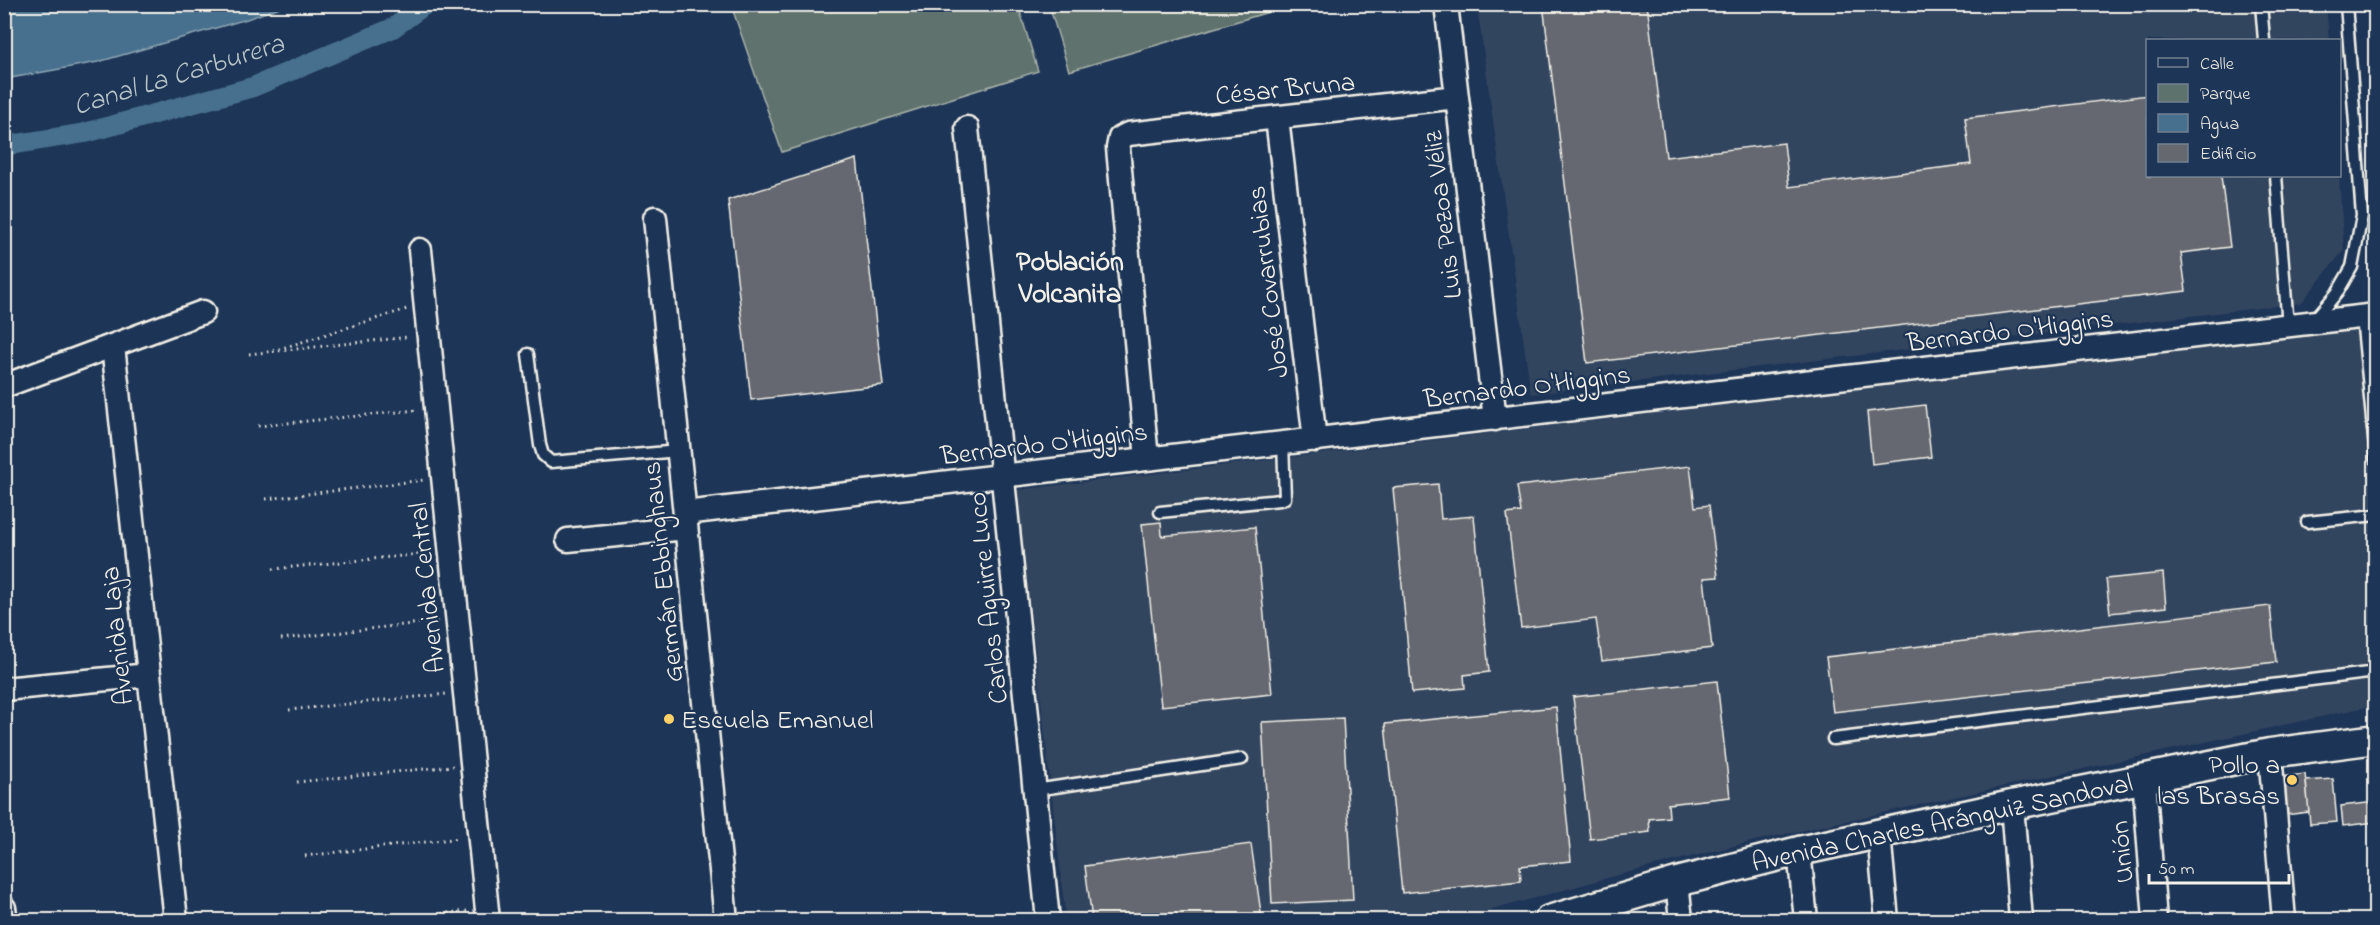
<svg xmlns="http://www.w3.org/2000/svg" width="2380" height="925" font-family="'Indie Flower',sans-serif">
<rect width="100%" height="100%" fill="#1d3557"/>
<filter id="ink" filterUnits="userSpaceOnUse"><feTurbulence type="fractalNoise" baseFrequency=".0167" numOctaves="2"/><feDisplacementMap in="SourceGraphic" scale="12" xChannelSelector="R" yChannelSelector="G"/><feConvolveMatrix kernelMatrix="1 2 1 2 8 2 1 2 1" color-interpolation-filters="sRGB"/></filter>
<g filter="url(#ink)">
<!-- built -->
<path fill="#33445e" d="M1477,5H2326L2329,40H2148V176H2339L2344,250L2301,303L1531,394Z
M2375,327V705L1754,841L1618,875L1455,920H1066L1017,490Z"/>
<!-- green -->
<path fill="#5e726d" stroke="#a9b2aa" stroke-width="1.5" d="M731,5H1018L1038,71L782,152Z
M1049,5V4L1292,5L1069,71Z"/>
<!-- water -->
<path fill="#46708e" stroke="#8ca4b2" stroke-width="1.5" d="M5,4H285L286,5L247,19L98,62L5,79Z"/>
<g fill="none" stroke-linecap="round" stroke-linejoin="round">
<!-- canal -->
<path stroke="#46708e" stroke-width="20" d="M4,146L85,133L253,87L393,28L426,4"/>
</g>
<!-- building -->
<path fill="#65686f" stroke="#f4f1e8" stroke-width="1.5" d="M1543,4H1647L1666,157L1784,143L1789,187L1971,164L1965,118L2148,95V176H2221L2230,247L2181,253L2186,291L1587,363Z
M857,159L883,385L751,400L728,200Z
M1925,405L1931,457L1872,464L1867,412Z
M1690,466L1695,507L1709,505L1718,577L1704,578L1712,648L1602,661L1596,619L1521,628L1507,514L1521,512L1517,486Z
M1438,484L1441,519L1474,516L1489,672L1464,675L1465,688L1412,693L1393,488Z
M1161,522L1162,536L1255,527L1272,694L1161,706L1142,524Z
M2163,573L2166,607L2110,613L2106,579Z
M2270,606L2276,662L1833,712L1826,657Z
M1717,681L1730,797L1668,804L1669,817L1649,819L1650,832L1590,839L1573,697Z
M1556,707L1571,861L1520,866L1521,881L1402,893L1385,724Z
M1343,718L1353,900L1272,904L1262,722Z
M2305,774L2309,812L2285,815L2281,777Z
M2333,779L2337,822L2310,824L2306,781Z
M2376,802V822L2343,826L2341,806Z
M1251,844L1262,920H1092L1085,866Z"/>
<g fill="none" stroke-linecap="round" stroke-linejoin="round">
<!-- service casing -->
<g stroke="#f4f1e8" stroke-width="15">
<path id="service" d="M2261,4L2264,40
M2276,176L2288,326
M2362,317L2376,459
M2314,320L2337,293L2352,267L2362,216L2346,4
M528,354L540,445L543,455L551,462L679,451
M1160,512L1280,500L1285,498L1283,443
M2307,522L2376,515
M1833,739L2376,672
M1035,790L1242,759"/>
</g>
<!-- minor casing -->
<g stroke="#f4f1e8" stroke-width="27">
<path id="minor" d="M1446,4L1495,419
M1277,118L1315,440
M967,128L1048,920
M655,218L726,920
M420,250L488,920
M113,346L176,920
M4,386L203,312
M1147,459L1118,148L1120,138L1128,134L1457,97
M685,513L2376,315
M568,540L686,528
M4,689L149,675
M2270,753L2284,920
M2144,778L2155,920
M2012,805L2021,920
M1879,834L1887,920
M1799,851L1806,920
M1677,882L1681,920
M4,908L6,920"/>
</g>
<!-- tertiary casing -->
<g stroke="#f4f1e8" stroke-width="33">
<path id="tertiary" d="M1549,920L1677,882L1799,851L2012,805L2270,753L2376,739"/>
</g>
<!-- path -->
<path stroke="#f4f1e8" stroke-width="3" stroke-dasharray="1.5 4.5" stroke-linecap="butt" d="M273,351L407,309
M249,354L409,337
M258,426L417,410
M266,499L424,480
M273,569L431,553
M281,639L438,621
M289,710L446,694
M297,782L453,766
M305,856L460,838
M382,920L467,911"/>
<!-- service -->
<use href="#service" stroke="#1d3557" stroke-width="10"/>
<!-- minor -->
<use href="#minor" stroke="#1d3557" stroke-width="22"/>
<!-- tertiary -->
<use href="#tertiary" stroke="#1d3557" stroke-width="28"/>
</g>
</g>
<!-- markers -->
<g fill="#ffd166" stroke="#1d3557" stroke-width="2">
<circle cx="669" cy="719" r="6"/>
<circle cx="2292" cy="780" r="6"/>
</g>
<g text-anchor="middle" stroke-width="4.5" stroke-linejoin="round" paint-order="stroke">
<!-- street labels -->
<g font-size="27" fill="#f4f1e8" stroke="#1d3557">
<text transform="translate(1285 88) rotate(-6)" y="9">César Bruna</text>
<text transform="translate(1442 215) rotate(-97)" y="9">Luis Pezoa Véliz</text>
<text transform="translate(1267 282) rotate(-97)" y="9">José Covarrubias</text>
<text transform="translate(2010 330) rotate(-7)" y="9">Bernardo O'Higgins</text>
<text transform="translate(1527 386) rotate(-7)" y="9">Bernardo O'Higgins</text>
<text transform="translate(1044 443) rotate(-7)" y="9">Bernardo O'Higgins</text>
<text transform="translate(662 572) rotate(-96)" y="9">Germán Ebbinghaus</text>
<text transform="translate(426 588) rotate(-96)" y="9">Avenida Central</text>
<text transform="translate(987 598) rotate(-96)" y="9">Carlos Aguirre Luco</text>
<text transform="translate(116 636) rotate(-96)" y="9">Avenida Laja</text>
<text transform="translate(1942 822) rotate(-12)" y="9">Avenida Charles Aránguiz Sandoval</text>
<text transform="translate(2121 852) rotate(-95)" y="9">Unión</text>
</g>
<!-- poi labels -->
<g font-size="27" fill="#f4f1e8" stroke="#1d3557" text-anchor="start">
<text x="681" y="728">Escuela Emanuel</text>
<text x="2280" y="773" text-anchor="end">Pollo a<tspan x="2280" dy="31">las Brasas</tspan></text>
</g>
<!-- water labels -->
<g font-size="28" font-style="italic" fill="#b7c4c8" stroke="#1d3557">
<text transform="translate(178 73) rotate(-17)" y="10">Canal La Carburera</text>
</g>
<!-- neighbourhood labels -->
<g font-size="28" font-weight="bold" fill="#f4f1e8" stroke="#1d3557">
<text x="1070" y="270">Población<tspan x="1070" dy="32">Volcanita</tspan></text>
</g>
</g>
<!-- margin -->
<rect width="2380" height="925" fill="none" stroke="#1d3557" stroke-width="24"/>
<rect x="12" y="12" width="2356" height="901" fill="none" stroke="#f4f1e8" stroke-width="2" filter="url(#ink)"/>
<!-- legend -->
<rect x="2146" y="39" width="195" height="138" fill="#1d3557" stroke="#738091" stroke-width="1.5"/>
<rect x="2158" y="58" width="30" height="9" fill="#1d3557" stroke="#738091" stroke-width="1.5"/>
<text x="2200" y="69" font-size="18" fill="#f4f1e8">Calle</text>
<rect x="2158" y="84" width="30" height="18" fill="#5e726d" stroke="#738091" stroke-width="1.5"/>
<text x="2200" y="99" font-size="18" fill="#f4f1e8">Parque</text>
<rect x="2158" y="114" width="30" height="18" fill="#46708e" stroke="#738091" stroke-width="1.5"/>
<text x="2200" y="129" font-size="18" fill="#f4f1e8">Agua</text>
<rect x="2158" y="144" width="30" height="18" fill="#65686f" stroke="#738091" stroke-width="1.5"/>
<text x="2200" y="159" font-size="18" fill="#f4f1e8">Edificio</text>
<!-- scale -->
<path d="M2149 874v9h140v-9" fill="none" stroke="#f4f1e8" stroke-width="3"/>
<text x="2158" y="874" font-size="18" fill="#f4f1e8" stroke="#1d3557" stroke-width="4.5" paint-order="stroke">50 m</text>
</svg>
